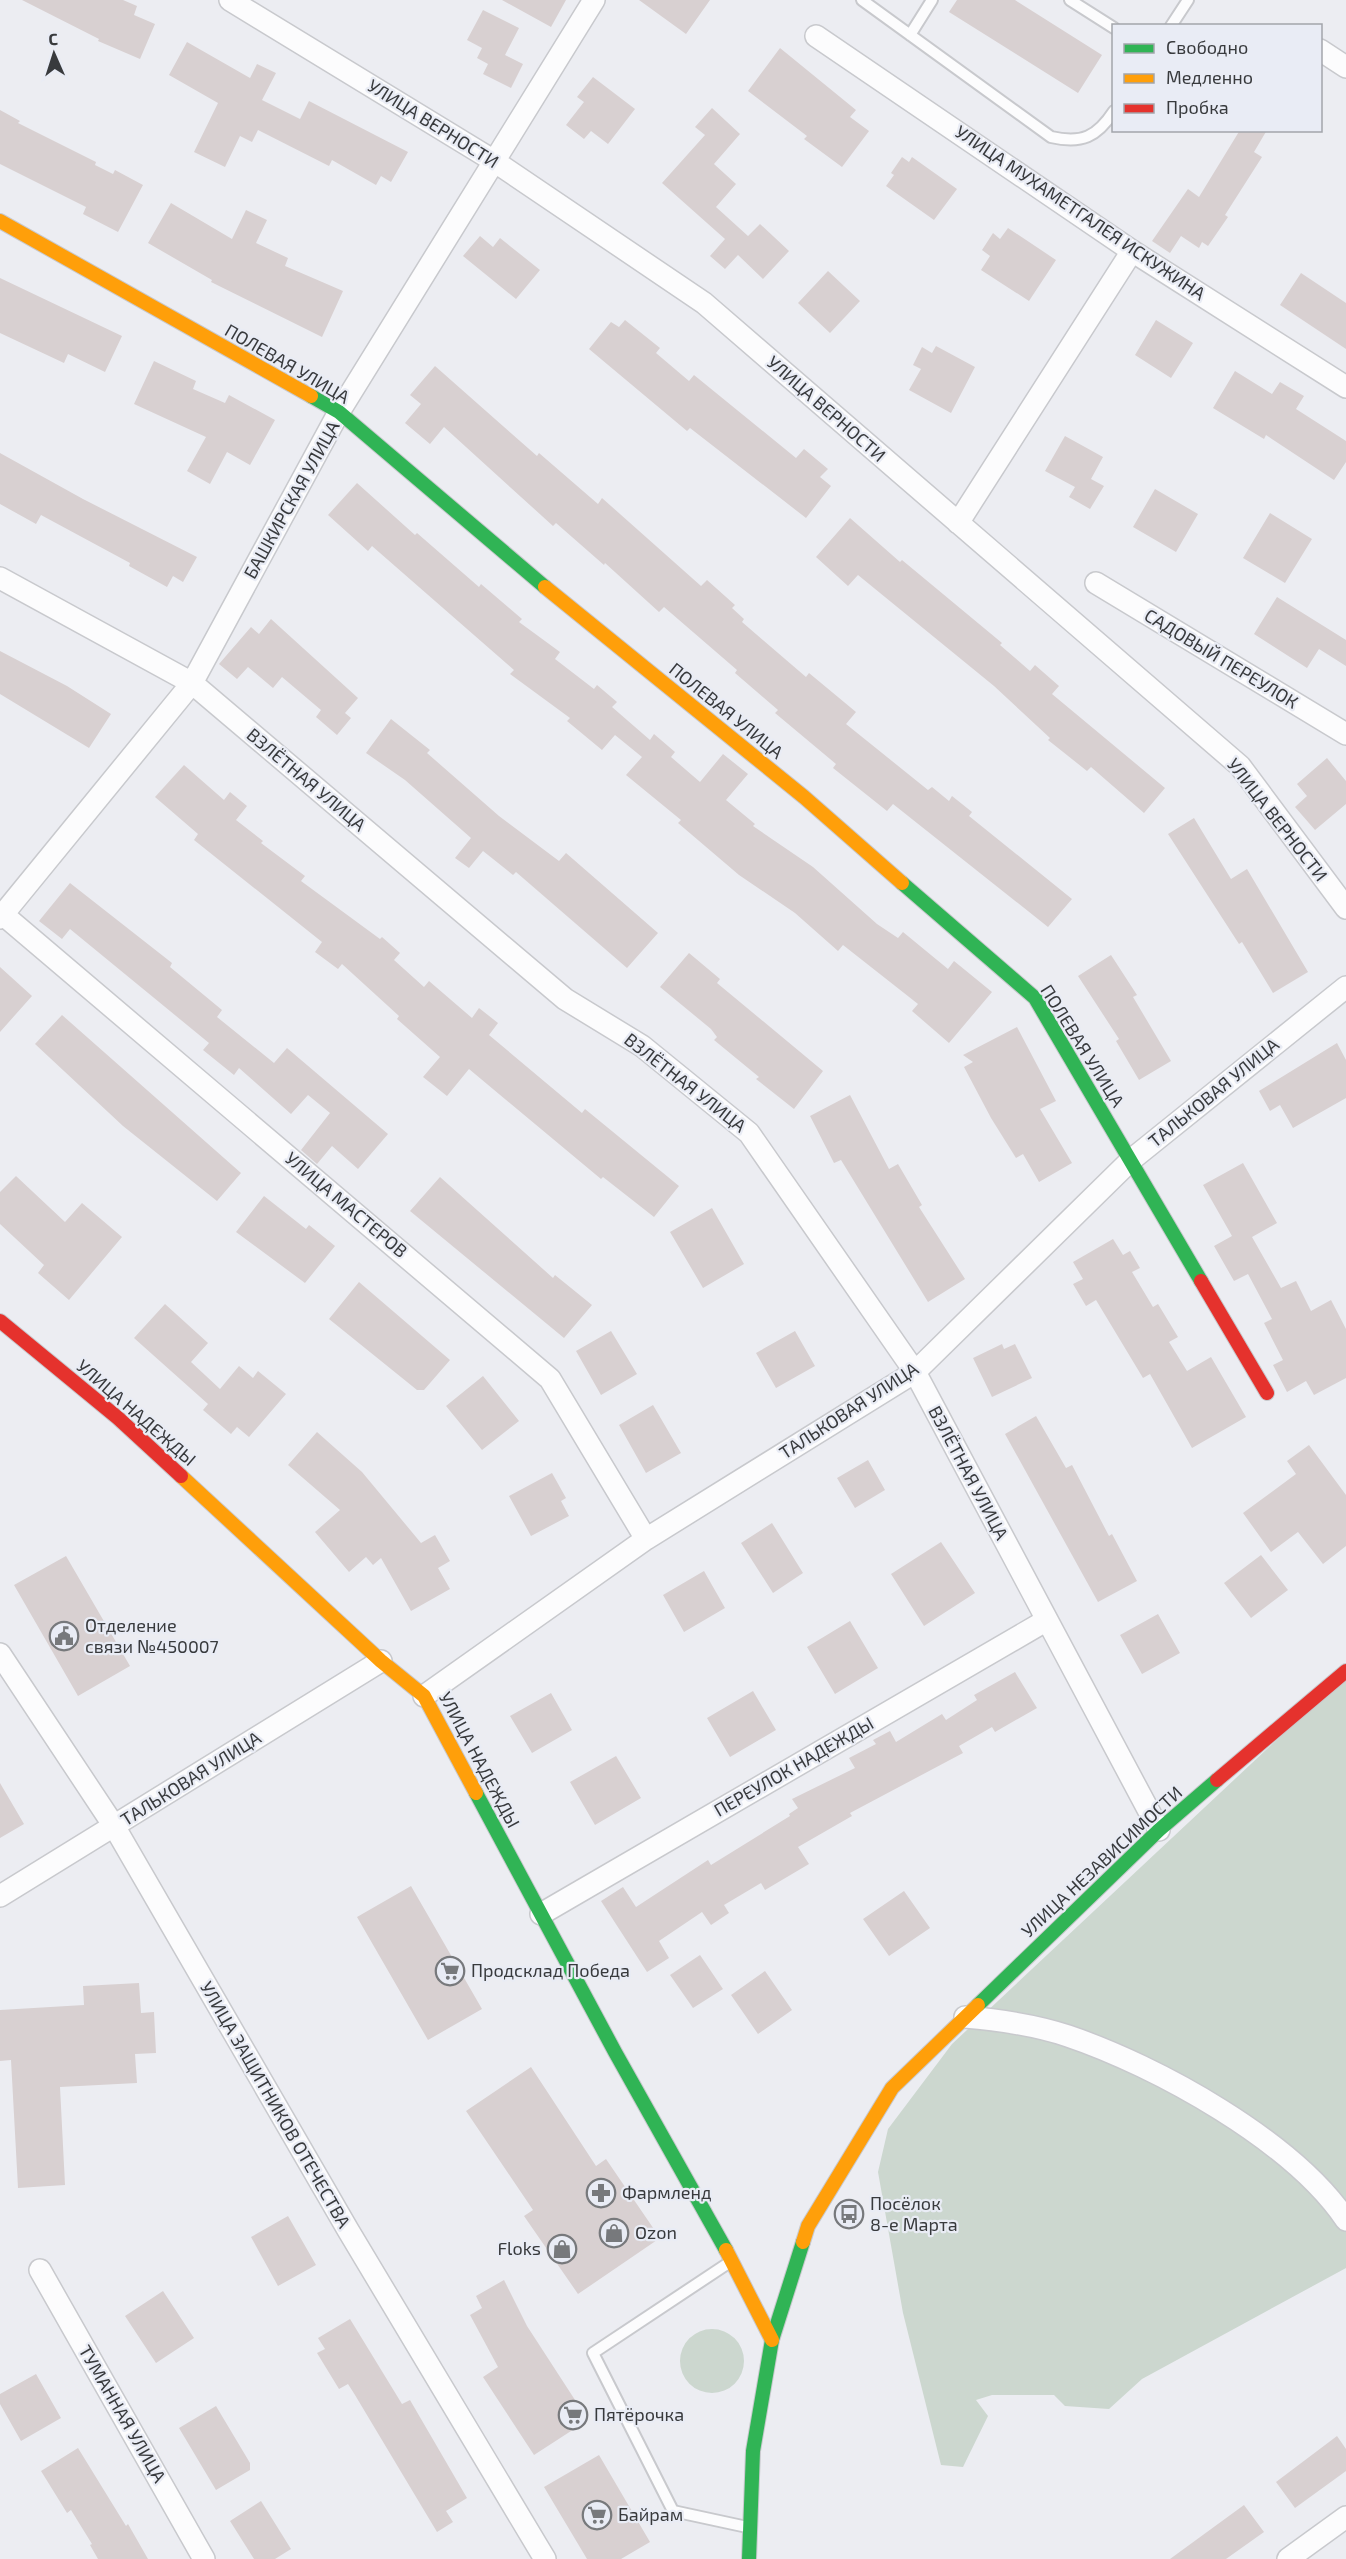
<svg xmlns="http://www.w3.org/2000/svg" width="1346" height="2559" font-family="'Exo 2',sans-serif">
<rect width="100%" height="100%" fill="#ecedf2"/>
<!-- green -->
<path fill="#ccd7cf" d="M1346,1675V2268L1142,2379L1109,2409L1065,2406L1054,2395H992L976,2400L988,2416L963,2467L941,2465L903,2313L878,2172L888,2129L952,2044Z
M680 2361a32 32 0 1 1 64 0a32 32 0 1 1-64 0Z"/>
<!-- building -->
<path fill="#d8d0d1" d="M22,0H123L137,6L134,15L155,24L140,59L98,41L99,39Z
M502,0H566L551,27Z
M639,0H710L686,34Z
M957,0H1015L1102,55L1078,93L949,12Z
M483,10L519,28L505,55L523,64L511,88L483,74L488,64L477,58L482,48L467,40Z
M187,42L250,78L257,64L276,73L262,100L300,119L309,101L408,152L391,182L381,176L376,185L332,160L329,166L258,130L252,142L240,136L225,167L194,152L218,103L169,75Z
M780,48L856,110L850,117L869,131L842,167L804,139L807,136L748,91Z
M593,77L635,109L608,144L591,131L584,139L566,125L584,102L577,97Z
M712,108L740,134L714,164L736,184L716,207L748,236L760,224L789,251L763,279L738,255L725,269L710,256L725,239L662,183L705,135L695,127Z
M0,110L20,121L18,123L96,162L95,165L113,174L115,170L143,185L118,232L83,214L86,207L0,164Z
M1240,130H1267L1254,152L1262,157L1225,215L1228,217L1208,246L1202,242L1199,248L1181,236L1170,253L1152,241L1188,189L1199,197Z
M902,157L909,162L912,157L957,189L934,220L886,186L894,175L891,173Z
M171,203L232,239L246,210L267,220L256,243L288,258L285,266L343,291L322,337L211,282L212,280L148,243Z
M1008,228L1056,260L1029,301L981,270L990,256L982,250L993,233L1000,239Z
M480,236L493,247L500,238L540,270L516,299L463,256Z
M828,271L860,301L830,333L798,303Z
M1301,273L1346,303V349L1280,305Z
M0,278L122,336L105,372L68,354L64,363L0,333Z
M625,320L660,348L656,353L689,381L694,375L796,458L804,449L828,469L820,477L831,486L806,518L690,428L687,431L589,349L611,322L619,327Z
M1156,320L1193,343L1171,378L1135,355Z
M936,346L975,367L951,413L909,390L921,369L913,365L922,347L932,353Z
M154,361L196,381L193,389L225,403L229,395L275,420L250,465L227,452L210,484L187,471L206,437L134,404Z
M435,366L537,456L539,453L598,504L602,498L701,586L707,580L735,605L732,608L744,619L742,622L806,677L809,673L856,712L846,724L928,790L932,787L949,801L952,796L972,812L969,816L1072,899L1048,927L893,804L887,811L833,768L836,764L775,713L778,710L735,673L737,670L664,607L659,612L605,563L604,565L556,523L553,526L444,427L430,444L405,423L421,404L410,395Z
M1235,371L1272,394L1280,382L1304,396L1296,409L1346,441V462L1334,480L1266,435L1264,439L1213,408Z
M1065,436L1103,457L1091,479L1104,486L1090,509L1069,497L1075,487L1045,471Z
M0,453L83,499L197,557L183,582L173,576L167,587L129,566L130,563L41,515L36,524L0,504Z
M357,483L415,535L417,533L479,587L481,584L522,619L519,622L560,652L555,659L594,689L597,685L617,702L612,707L650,740L654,734L675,752L671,757L700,782L723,754L748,774L726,800L755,824L753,826L813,867L877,924L898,938L903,932L948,969L954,961L992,992L949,1043L912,1011L918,1004L843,945L838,951L795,913L739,875L678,823L681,820L626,775L642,757L615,735L602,750L567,721L570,718L510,674L514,670L372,546L368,551L328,515Z
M1155,489L1198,514L1176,552L1133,527Z
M1270,513L1312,539L1285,583L1243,558Z
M850,518L900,562L902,560L1002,643L1000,645L1030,671L1035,665L1059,686L1052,694L1165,788L1144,813L1091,767L1087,771L1048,740L1050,738L994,686L858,575L848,586L816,557Z
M1277,597L1346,640V666L1319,649L1307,668L1254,634Z
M271,619L358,698L345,713L351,718L337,735L316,717L321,710L282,677L273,688L248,667L237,679L219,664L251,627L259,634Z
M0,651L67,686L111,714L89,748L0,694Z
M391,719L430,750L427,753L499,816L559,861L566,853L658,933L627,968L516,872L513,875L483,851L469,868L455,858L471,838L405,780L366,753Z
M1327,758L1346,781V804L1315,830L1295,807L1307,796L1297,784Z
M184,765L224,800L230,792L247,806L236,820L263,841L261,843L305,876L301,881L380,939L382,937L400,953L394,960L424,987L429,981L472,1018L479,1008L498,1023L489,1035L582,1113L585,1109L679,1186L654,1217L603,1177L601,1179L469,1069L447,1096L423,1077L440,1057L397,1019L399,1016L342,964L338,969L315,952L322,942L194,840L198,834L155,797Z
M1194,818L1231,879L1247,869L1308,972L1273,993L1242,942L1239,944L1168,834Z
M70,883L172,963L170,967L222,1010L217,1017L274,1063L287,1048L388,1134L358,1169L332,1146L317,1164L301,1150L330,1113L308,1095L291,1114L239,1068L234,1075L203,1050L209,1043L70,929L62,939L39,921Z
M689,953L720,979L717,983L823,1071L794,1109L756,1079L759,1077L714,1040L717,1037L711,1029L660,987Z
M1111,955L1137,995L1133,997L1171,1061L1139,1080L1116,1041L1119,1039L1078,976Z
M0,967L32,996L0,1032Z
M62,1015L241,1173L217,1201L123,1126L35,1044Z
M1017,1027L1056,1101L1040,1109L1072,1163L1039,1182L1023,1154L1016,1158L991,1118L964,1067L973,1062L963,1055Z
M1337,1043L1346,1060V1098L1293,1128L1280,1105L1270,1111L1259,1091Z
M850,1095L889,1169L898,1164L922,1205L919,1207L965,1279L928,1302L841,1160L834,1163L810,1116Z
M1243,1163L1277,1223L1252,1237L1281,1288L1296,1281L1311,1311L1331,1300L1346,1329V1378L1314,1395L1306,1381L1287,1392L1273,1365L1283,1360L1264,1323L1272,1319L1248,1274L1234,1281L1214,1246L1232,1236L1203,1185Z
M16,1176L65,1222L82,1203L122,1237L69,1300L38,1273L44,1265L0,1224V1192Z
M440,1177L553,1278L555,1275L592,1305L564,1338L410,1211Z
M264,1196L306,1229L309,1225L335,1246L305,1283L236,1232Z
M712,1208L744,1264L703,1288L670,1232Z
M1113,1239L1123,1255L1130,1251L1140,1268L1132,1272L1153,1307L1158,1304L1178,1337L1169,1342L1187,1371L1211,1357L1246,1417L1192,1448L1150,1374L1143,1378L1096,1300L1086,1306L1073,1284L1083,1279L1073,1262Z
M359,1282L450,1360L424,1390H417L329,1319Z
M165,1304L208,1343L191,1362L220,1389L239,1366L253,1378L258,1371L286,1394L249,1437L237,1427L231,1434L203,1410L208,1404L134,1338Z
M611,1331L637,1374L601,1395L576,1351Z
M795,1331L815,1366L776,1388L756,1353Z
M1002,1344L1004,1349L1015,1344L1032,1378L992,1397L973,1358Z
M483,1376L519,1421L482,1450L446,1406Z
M653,1405L681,1453L646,1473L619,1425Z
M1036,1416L1066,1468L1072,1465L1109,1536L1112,1534L1137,1581L1098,1602L1005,1434Z
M317,1432L362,1472L421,1543L435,1535L450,1561L438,1568L450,1589L411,1611L381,1558L373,1565L366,1557L349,1572L315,1532L340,1510L288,1465Z
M1309,1445L1346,1495V1546L1323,1564L1298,1532L1271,1552L1243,1513L1296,1474L1287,1461Z
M868,1460L885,1490L855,1508L837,1478Z
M552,1473L566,1498L561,1501L569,1516L531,1536L509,1496Z
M772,1523L803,1573L773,1593L741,1543Z
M941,1542L975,1593L924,1626L891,1574Z
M1261,1555L1288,1590L1251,1618L1224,1583Z
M66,1556L130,1666L78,1696L14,1585Z
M704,1571L725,1608L684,1632L663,1595Z
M1158,1614L1180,1653L1142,1674L1120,1635Z
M850,1621L878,1668L835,1694L807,1647Z
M1015,1672L1037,1708L995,1732L992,1727L959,1746L963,1753L850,1813L852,1816L798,1847L809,1864L765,1890L761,1883L724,1905L729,1913L711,1925L702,1912L659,1941L669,1958L647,1972L601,1901L623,1887L636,1907L708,1860L711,1865L790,1816L789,1814L798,1808L792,1799L855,1768L849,1758L876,1744L873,1740L890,1731L896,1742L942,1714L946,1720L977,1700L974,1695Z
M753,1691L776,1730L730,1757L707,1718Z
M551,1693L572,1730L532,1753L510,1716Z
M616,1756L641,1798L595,1825L570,1782Z
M0,1783L24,1824L0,1838Z
M411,1886L482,2009L428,2040L357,1917Z
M904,1891L930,1928L889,1956L863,1919Z
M700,1955L723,1989L693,2008L670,1975Z
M765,1971L792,2010L758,2034L731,1995Z
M139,1983L141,2013L154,2012L156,2053L135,2054L137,2083L60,2087L65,2185L18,2188L11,2060L0,2061V2010L84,2005L83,1986Z
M531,2067L596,2166L606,2159L660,2238L578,2294L524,2216L533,2210L466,2111Z
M288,2216L316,2265L278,2286L251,2237Z
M504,2280L527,2326L588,2420L534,2455L483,2377L498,2367L470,2315L482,2308L476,2296Z
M163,2291L194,2338L156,2363L125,2316Z
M350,2319L402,2404L410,2400L467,2498L446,2511L453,2522L437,2532L355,2395L348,2384L339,2389L317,2353L325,2349L318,2338Z
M36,2374L61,2418L21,2441L0,2404V2394Z
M216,2406L250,2463V2470L216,2490L179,2428Z
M1337,2436L1346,2449V2471L1295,2508L1276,2482Z
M78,2448L126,2526L128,2524L148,2559H98L90,2545L92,2544L71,2510L67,2513L41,2471Z
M599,2455L650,2542L621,2559H587L544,2487Z
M261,2501L291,2549L275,2559H254L230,2521Z
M1244,2505L1264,2532L1226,2559H1170Z"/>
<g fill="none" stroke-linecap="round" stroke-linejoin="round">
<!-- lane casing -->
<g stroke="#c8c9cd" stroke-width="14">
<path id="lane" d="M862,0L1051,137C1082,144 1097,137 1114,111
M1070,0L1114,28
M1171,26L1188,0
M910,35L932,0
M730,2262L593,2353L673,2511L747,2527"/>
</g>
<!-- street casing -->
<g stroke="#c8c9cd" stroke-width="24">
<path id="street" d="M230,0L494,161L704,303L1240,766L1346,908
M816,36L1132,251L1346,387
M1320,50L1346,67
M958,523L1132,251
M0,578L192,683L565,999L642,1046L749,1133L915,1372L1159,1830
M1096,583L1346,734
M0,912L550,1379L646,1539
M0,918L192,683L339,412L594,0
M0,1654L114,1826L348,2230L545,2559
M424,1696L646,1539L915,1372L1131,1160L1346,987
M0,1896L381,1661
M541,1914L1047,1620
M965,2017C1000,2020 1035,2025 1068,2036C1157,2066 1293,2141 1346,2220
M40,2270L204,2559
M1288,2559L1346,2517"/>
</g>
<!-- fast casing -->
<g stroke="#c8c9cd" stroke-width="16">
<path id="fast" d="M311,396L339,412L545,587
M902,883L1035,998L1201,1281
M476,1793L615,2052L726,2250
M978,2005L1159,1830L1217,1780
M749,2559L753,2451L772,2340L803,2242"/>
</g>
<!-- slow casing -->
<g stroke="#c8c9cd" stroke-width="16">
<path id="slow" d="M0,221L311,396
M545,587L804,797L902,883
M181,1476L381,1661L424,1696L476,1793
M803,2242L808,2226L892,2088L978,2005
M726,2250L772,2340"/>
</g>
<!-- jam casing -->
<g stroke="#c8c9cd" stroke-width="16">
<path id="jam" d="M1201,1281L1267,1393
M0,1321L118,1418L181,1476
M1217,1780L1346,1671"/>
</g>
<!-- lane -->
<use href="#lane" stroke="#fcfcfd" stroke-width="10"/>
<!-- street -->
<use href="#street" stroke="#fcfcfd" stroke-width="21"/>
<!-- fast -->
<use href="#fast" stroke="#30b455" stroke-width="14"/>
<!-- slow -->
<use href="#slow" stroke="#ff9f0a" stroke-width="14"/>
<!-- jam -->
<use href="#jam" stroke="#e5322d" stroke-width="14"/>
</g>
<!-- icons -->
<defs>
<g id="civic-ring" transform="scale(1.5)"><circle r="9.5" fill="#e9ecf5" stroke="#77797c" stroke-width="1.5"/><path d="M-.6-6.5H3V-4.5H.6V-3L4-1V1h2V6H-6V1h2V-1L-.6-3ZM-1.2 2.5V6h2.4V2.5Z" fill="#77797c"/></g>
<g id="supermarket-ring" transform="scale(1.5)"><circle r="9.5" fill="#e9ecf5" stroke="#77797c" stroke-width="1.5"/><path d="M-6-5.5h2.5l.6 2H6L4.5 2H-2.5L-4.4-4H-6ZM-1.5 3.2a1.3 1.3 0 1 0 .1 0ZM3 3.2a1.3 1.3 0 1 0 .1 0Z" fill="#77797c"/></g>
<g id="pharmacy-ring" transform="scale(1.5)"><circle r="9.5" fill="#e9ecf5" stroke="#77797c" stroke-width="1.5"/><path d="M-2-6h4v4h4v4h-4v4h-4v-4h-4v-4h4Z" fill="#77797c"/></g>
<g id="bus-ring" transform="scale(1.5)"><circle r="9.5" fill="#e9ecf5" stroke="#77797c" stroke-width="1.5"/><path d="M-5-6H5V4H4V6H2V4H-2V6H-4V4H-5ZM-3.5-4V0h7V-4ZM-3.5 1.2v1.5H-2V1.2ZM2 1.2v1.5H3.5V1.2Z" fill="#77797c"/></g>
<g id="shop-ring" transform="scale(1.5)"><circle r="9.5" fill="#e9ecf5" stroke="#77797c" stroke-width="1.5"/><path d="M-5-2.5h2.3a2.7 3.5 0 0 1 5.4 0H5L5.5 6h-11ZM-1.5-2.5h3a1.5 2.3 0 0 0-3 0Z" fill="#77797c"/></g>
</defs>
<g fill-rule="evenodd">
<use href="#civic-ring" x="64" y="1636"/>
<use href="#supermarket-ring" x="450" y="1971"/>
<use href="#pharmacy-ring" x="601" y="2193"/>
<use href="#bus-ring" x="849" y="2214"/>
<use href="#shop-ring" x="614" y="2233"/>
<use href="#shop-ring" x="562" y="2249"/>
<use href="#supermarket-ring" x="573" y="2415"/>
<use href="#supermarket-ring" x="597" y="2515"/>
</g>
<g text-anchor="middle" stroke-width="4.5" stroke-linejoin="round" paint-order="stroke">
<!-- street labels -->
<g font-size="18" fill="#383a3d" stroke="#e9ecf5">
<text transform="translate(433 124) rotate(32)" y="6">УЛИЦА ВЕРНОСТИ</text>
<text transform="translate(1080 213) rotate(34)" y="6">УЛИЦА МУХАМЕТГАЛЕЯ ИСКУЖИНА</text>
<text transform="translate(287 364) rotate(30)" y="6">ПОЛЕВАЯ УЛИЦА</text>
<text transform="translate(826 409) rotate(41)" y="6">УЛИЦА ВЕРНОСТИ</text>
<text transform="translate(292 500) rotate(-61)" y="6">БАШКИРСКАЯ УЛИЦА</text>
<text transform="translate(1221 659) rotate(31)" y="6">САДОВЫЙ ПЕРЕУЛОК</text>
<text transform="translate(726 711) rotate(39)" y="6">ПОЛЕВАЯ УЛИЦА</text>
<text transform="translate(306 780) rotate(40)" y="6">ВЗЛЁТНАЯ УЛИЦА</text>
<text transform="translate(1277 820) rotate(52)" y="6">УЛИЦА ВЕРНОСТИ</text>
<text transform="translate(1082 1046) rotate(58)" y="6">ПОЛЕВАЯ УЛИЦА</text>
<text transform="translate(685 1083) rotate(38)" y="6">ВЗЛЁТНАЯ УЛИЦА</text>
<text transform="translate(1214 1093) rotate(-39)" y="6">ТАЛЬКОВАЯ УЛИЦА</text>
<text transform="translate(346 1205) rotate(40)" y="6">УЛИЦА МАСТЕРОВ</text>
<text transform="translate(849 1411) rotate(-33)" y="6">ТАЛЬКОВАЯ УЛИЦА</text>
<text transform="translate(136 1413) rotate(41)" y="6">УЛИЦА НАДЕЖДЫ</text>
<text transform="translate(968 1473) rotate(62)" y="6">ВЗЛЁТНАЯ УЛИЦА</text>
<text transform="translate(479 1760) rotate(62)" y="6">УЛИЦА НАДЕЖДЫ</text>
<text transform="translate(794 1767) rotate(-30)" y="6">ПЕРЕУЛОК НАДЕЖДЫ</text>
<text transform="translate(191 1779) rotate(-32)" y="6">ТАЛЬКОВАЯ УЛИЦА</text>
<text transform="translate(1102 1862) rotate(-43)" y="6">УЛИЦА НЕЗАВИСИМОСТИ</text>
<text transform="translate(275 2105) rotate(60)" y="6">УЛИЦА ЗАЩИТНИКОВ ОТЕЧЕСТВА</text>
<text transform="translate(122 2414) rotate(60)" y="6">ТУМАННАЯ УЛИЦА</text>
</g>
<!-- poi labels -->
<g font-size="18" fill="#383a3d" stroke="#e9ecf5" text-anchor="start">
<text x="85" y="1632">Отделение<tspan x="85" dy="21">связи №450007</tspan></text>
<text x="471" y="1977">Продсклад Победа</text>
<text x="622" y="2199">Фармленд</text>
<text x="870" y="2210">Посёлок<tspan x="870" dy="21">8-е Марта</tspan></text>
<text x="635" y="2239">Ozon</text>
<text x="541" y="2255" text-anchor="end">Floks</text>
<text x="594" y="2421">Пятёрочка</text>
<text x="618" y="2521">Байрам</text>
</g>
</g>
<!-- legend -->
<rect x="1112" y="24" width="210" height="108" fill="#e9ecf5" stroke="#a2a5ab" stroke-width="1.5"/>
<rect x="1124" y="44" width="30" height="9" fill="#30b455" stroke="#a2a5ab" stroke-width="1.5"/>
<text x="1166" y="54" font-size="18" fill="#383a3d">Свободно</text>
<rect x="1124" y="74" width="30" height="9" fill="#ff9f0a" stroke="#a2a5ab" stroke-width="1.5"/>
<text x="1166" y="84" font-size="18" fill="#383a3d">Медленно</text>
<rect x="1124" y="104" width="30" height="9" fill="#e5322d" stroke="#a2a5ab" stroke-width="1.5"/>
<text x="1166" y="114" font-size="18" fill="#383a3d">Пробка</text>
<!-- north arrow -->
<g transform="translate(54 54) rotate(357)" stroke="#e9ecf5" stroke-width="4.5" paint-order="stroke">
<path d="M0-4.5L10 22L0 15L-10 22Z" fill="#383a3d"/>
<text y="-9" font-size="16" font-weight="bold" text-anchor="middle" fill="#383a3d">С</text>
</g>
</svg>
